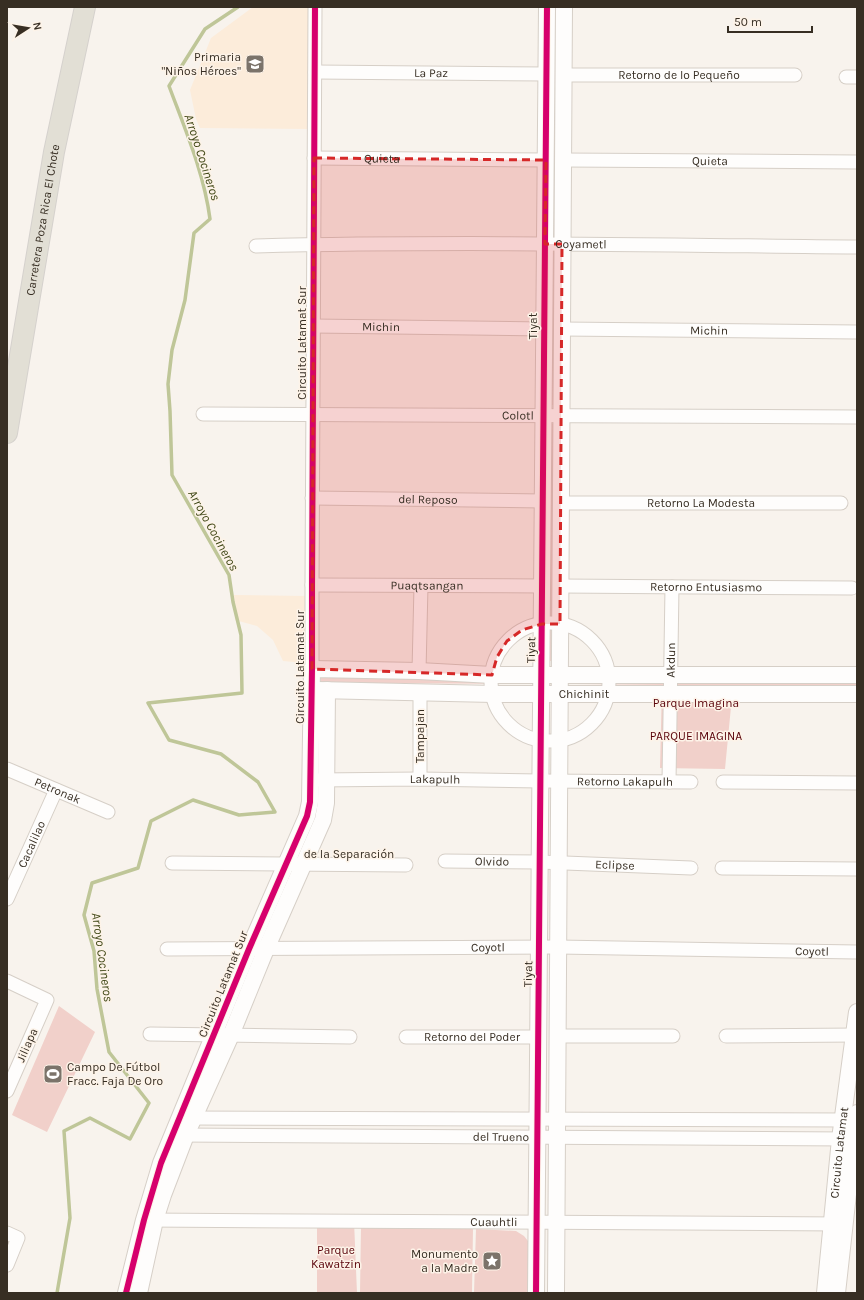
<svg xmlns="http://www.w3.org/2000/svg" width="864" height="1300" font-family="Karla,sans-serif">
<rect width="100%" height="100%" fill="#f8f3ed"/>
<!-- built -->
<path fill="#fcecda" d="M253,7H309V129L200,128L196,119L190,90L211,38Z
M234,595L307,596L305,663L283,661L273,640L257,626L235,620Z"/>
<!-- green -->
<path fill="#f1d0ca" d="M555,7H561L560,112H554Z
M553,131H559V235H552Z
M551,253H558L557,405H550Z
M549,424H556L554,661H548Z
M662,667H698L857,682V687L733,686L725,769L660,768L662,685L575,684V679L662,680Z
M321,677L538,679L539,684L321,683Z
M59,1006L95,1032L47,1132L12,1115Z
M317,1221H354L357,1293H317Z
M361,1226L473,1228L472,1293H360Z
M476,1229L516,1231L524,1236L528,1241V1290L526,1293H474Z"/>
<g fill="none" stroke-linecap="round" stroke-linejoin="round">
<!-- stream -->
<path stroke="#bfc698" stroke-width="3.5" d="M57,1293L70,1218L64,1131L90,1118L130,1139L149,1103L109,1052L97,989L94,951L84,915L92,883L138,868L151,821L193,800L239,815L275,812L258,782L221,754L169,740L148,703L242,693L241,635L233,602L229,575L172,475L170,411L168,384L172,350L185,300L194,233L210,219C204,173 185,129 169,86L205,29L238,7"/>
<!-- minor casing -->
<g stroke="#d6cfc7" stroke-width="15">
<g id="minor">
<path id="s1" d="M315,72L547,74"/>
<path id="s2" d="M563,75H795"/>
<path d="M846,77H857"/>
<path id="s3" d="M314,158L546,160"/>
<path id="s4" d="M563,160L857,162"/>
<path id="s5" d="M256,246C457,241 657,245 857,247"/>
<path id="s6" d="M313,326L544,329"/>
<path id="s7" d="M562,329L857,332"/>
<path id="s8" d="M203,414L857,417"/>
<path id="s9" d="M312,498L543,501"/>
<path id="s10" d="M560,503H841"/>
<path id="s11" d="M312,585L542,586"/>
<path id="s12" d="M560,586L852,588"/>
<circle cx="550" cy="682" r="59"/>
<path d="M312,669V585L315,7"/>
<path d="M419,671L421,586"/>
<path d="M420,693V779"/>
<path id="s13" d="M7,769L108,812"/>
<path id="s14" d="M317,780L420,779L540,781L691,782"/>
<path id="s15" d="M669,782L672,587"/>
<path d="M723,782L857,783"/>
<path id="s16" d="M445,861L540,862L691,868"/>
<path d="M172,863L406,865"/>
<path d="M722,868L857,869"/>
<path id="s17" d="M7,899L56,790"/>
<path id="s18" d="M167,949L558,947L857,952"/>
<path d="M7,981L47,1000L7,1091"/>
<path d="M150,1034L350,1037"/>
<path d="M557,1036H673"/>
<path d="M726,1036L857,1035"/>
<path id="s19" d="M406,1037H538"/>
<path d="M186,1118L852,1120"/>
<path id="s20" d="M178,1135L850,1139"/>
<path id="s21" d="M145,1220L842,1224"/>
<path d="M7,1233L18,1238L7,1265"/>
</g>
</g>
<!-- tertiary casing -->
<g stroke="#d6cfc7" stroke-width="18">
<g id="tertiary">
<path id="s22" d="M317,690L493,694H857"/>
<path d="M126,1293L144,1220L161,1163L249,949L307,816L310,802L312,669L419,671L492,675H857"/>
<path d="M139,1293L155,1220L163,1195L186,1135L231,1035L266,949L323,820L326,803L327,690"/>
<path d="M536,1293L547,7"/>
<path d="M556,1293L564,7"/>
<path id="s23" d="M825,1293L840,1139L857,1012"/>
<path d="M837,1293L857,1113"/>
</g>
</g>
<!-- primary casing -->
<g stroke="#d5d1cd" stroke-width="22">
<g id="primary">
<path id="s24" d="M7,433L54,152L85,7"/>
</g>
</g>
<!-- minor -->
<use href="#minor" stroke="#fefdfc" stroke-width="13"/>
<!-- tertiary -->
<use href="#tertiary" stroke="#fefdfc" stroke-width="16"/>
<!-- primary -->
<use href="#primary" stroke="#e2dfd5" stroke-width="20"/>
<!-- cycleway casing -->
<g stroke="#fdf3e8" stroke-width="8">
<path id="cycleway" d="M126,1293L144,1220L161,1163L249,949L307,816L310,802L312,669V585L315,7
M536,1293L547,7"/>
</g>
<!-- cycleway -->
<use href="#cycleway" stroke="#d6006c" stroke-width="6"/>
</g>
<!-- marked area -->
<path fill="#d62828" fill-opacity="0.2" stroke="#d62828" stroke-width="3" stroke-dasharray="8 5" stroke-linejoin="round" d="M314,158L546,160L545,244H562L560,624H542L522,630L507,641L497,657L492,675L312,669Z"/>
<!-- icons -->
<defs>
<g id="school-square" transform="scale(1)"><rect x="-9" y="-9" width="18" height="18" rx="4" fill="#7b736a" stroke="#fdf3e8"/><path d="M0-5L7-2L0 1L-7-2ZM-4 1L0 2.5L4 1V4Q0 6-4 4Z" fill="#fff"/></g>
<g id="stadium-square" transform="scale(1)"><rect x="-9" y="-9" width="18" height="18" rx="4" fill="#7b736a" stroke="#fdf3e8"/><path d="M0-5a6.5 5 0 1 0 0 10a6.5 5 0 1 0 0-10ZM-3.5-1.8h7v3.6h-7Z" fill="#fff"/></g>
<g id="sight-square" transform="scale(1)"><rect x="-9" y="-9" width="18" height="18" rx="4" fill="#7b736a" stroke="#fdf3e8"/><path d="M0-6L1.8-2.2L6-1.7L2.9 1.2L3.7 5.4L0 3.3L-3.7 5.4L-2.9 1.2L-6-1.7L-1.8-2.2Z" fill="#fff"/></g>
</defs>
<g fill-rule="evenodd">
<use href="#school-square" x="255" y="64"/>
<use href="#stadium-square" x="53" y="1074"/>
<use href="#sight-square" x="492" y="1261"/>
</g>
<g text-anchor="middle" stroke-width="3" stroke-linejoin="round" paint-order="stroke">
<!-- poi labels -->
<g font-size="12" fill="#372e23" stroke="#fdf3e8" text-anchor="end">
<text x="241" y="61">Primaria<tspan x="241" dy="14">"Niños Héroes"</tspan></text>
<text x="67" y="1071" text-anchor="start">Campo De Fútbol<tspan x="67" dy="14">Fracc. Faja De Oro</tspan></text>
<text x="478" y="1258">Monumento<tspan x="478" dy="14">a la Madre</tspan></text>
</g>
<!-- street labels -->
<g font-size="12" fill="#372e23" stroke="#fdf3e8">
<text dy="4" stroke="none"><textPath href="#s1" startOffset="116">La Paz</textPath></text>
<text dy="4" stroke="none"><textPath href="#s2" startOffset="116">Retorno de lo Pequeño</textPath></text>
<text dy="4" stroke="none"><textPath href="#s3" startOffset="68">Quieta</textPath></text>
<text dy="4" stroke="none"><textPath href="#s4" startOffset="147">Quieta</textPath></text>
<text dy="4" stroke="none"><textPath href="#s24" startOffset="216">Carretera Poza Rica El Chote</textPath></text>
<text dy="4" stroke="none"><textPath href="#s5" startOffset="325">Coyametl</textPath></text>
<text transform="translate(533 326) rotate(-90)" y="4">Tiyat</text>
<text dy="4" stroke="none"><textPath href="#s6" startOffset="68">Michin</textPath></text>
<text dy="4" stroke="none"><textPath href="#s7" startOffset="147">Michin</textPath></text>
<text transform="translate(302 343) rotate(-90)" y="4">Circuito Latamat Sur</text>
<text dy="4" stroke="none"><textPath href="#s8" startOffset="315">Colotl</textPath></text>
<text dy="4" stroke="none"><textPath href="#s9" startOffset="116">del Reposo</textPath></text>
<text dy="4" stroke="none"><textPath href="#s10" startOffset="141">Retorno La Modesta</textPath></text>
<text dy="4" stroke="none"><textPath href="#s11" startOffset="115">Puaqtsangan</textPath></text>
<text dy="4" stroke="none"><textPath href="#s12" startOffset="146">Retorno Entusiasmo</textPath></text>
<text transform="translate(531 650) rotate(-89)" y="4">Tiyat</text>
<text dy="4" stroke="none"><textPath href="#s15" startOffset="122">Akdun</textPath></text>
<text transform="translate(300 667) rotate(-90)" y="4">Circuito Latamat Sur</text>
<text dy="4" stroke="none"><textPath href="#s22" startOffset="267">Chichinit</textPath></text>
<text transform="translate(420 736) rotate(-90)" y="4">Tampajan</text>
<text dy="4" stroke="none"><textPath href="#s14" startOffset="118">Lakapulh</textPath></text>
<text dy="4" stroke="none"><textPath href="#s14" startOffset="308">Retorno Lakapulh</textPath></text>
<text dy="4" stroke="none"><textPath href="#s13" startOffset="55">Petronak</textPath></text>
<text dy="4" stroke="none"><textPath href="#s17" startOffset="60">Cacalilao</textPath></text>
<text x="349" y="858">de la Separación</text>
<text dy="4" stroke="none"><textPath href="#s16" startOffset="47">Olvido</textPath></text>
<text dy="4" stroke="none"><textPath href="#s16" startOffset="170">Eclipse</textPath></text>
<text dy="4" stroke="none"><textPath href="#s18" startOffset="321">Coyotl</textPath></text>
<text dy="4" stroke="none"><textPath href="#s18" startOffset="645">Coyotl</textPath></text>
<text transform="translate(528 974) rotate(-89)" y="4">Tiyat</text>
<text transform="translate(223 984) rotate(-68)" y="4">Circuito Latamat Sur</text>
<text dy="4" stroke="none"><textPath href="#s19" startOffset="66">Retorno del Poder</textPath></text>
<text transform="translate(27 1045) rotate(-66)" y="4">Jiliapa</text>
<text dy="4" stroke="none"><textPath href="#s20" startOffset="323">del Trueno</textPath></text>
<text dy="4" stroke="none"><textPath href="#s23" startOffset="141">Circuito Latamat</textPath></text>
<text dy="4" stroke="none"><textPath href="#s21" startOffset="349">Cuauhtli</textPath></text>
</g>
<!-- park labels -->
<g font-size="12" fill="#580108" stroke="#fdf3e8">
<text x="696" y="707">Parque Imagina</text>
<text x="696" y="740">PARQUE IMAGINA</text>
<text x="336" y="1254">Parque<tspan x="336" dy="14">Kawatzin</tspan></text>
</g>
<!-- water labels -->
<g font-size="13" font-style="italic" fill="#3f4716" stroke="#fdf3e8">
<text transform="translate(203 157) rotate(72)" y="5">Arroyo Cocineros</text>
<text transform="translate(214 530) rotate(61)" y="5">Arroyo Cocineros</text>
<text transform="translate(103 957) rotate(82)" y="5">Arroyo Cocineros</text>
</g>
</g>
<!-- border -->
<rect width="864" height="1300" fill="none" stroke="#372e23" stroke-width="16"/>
<!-- north arrow -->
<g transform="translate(28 28) rotate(78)" stroke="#fdf3e8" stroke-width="3" paint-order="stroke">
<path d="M0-3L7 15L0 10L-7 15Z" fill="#372e23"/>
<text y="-6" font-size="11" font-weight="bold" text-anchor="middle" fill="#372e23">N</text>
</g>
<!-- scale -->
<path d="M728 26v6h84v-6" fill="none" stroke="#372e23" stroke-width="2"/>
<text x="734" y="26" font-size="12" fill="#372e23" stroke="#fdf3e8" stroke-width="3" paint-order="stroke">50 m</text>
</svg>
